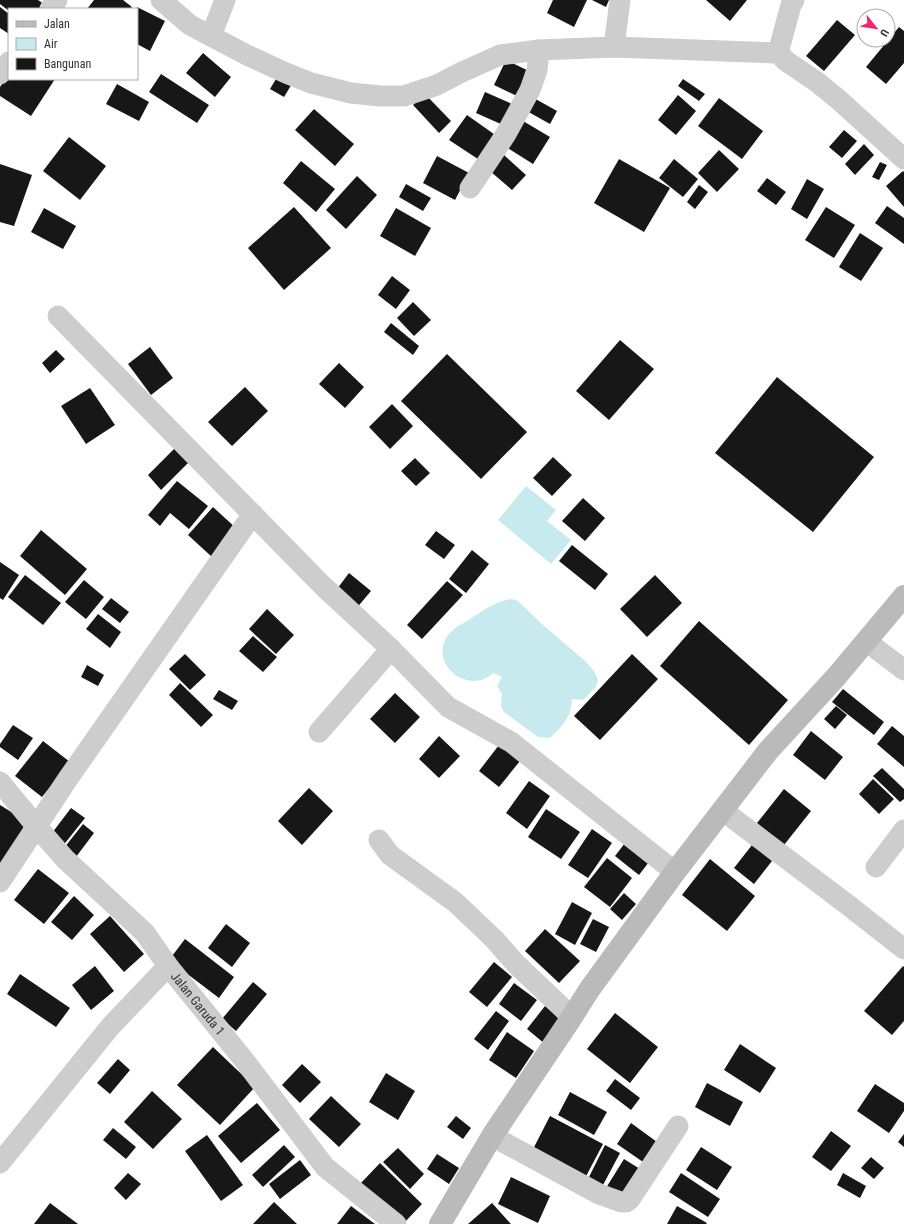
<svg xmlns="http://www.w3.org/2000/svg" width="904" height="1224" font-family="'Roboto Condensed',sans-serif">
<rect width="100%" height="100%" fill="#fff"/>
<!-- water -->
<path fill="#c7eaef" d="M526,486L556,510L547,521L571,540L551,564L498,520Z
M512,599L518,601L543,625L585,661L594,671L598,680L596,687L583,700L572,699C572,716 562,727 550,738L538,737L504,712L501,706L502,694L497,686L502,677L493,673C470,696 427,665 448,635C454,627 465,623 473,617C486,609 496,601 512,599Z"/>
<!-- building -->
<path fill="#171717" d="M0,0H38L44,4L40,9H9V11L0,4Z
M94,0H123L132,7L130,9H87Z
M553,0H587L574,27L547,13Z
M592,0H609L606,7Z
M706,0H747L730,21Z
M0,7L9,14V34L0,28Z
M137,7L165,21L150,51L137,44Z
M837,20L855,35L824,71L806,56Z
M899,27L904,31V63L886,84L866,67Z
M203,53L231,77L215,97L186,73Z
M506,60L529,71L517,96L494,85Z
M9,73V79H55L31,116L0,96V87Z
M161,74L209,105L197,123L149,92Z
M279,74L293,82L284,97L270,89Z
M683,79L705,94L699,101L678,86Z
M117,84L149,102L139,121L106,104Z
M485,92L512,104L503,125L476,113Z
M425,94L451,121L439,133L413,105Z
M678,95L696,111L676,135L658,120Z
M532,97L557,111L550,124L525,110Z
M719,98L763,131L742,159L698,126Z
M314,109L354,144L335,166L295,130Z
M467,115L498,137L481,161L449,140Z
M523,121L550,137L533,164L506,147Z
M844,130L857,141L842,158L829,147Z
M69,137L106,166L80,200L43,171Z
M864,144L874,155L855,175L845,164Z
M719,150L739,169L717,192L698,173Z
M504,155L526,175L512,190L490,171Z
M437,156L469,173L455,200L423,183Z
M619,159L670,188L644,232L594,203Z
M674,159L698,179L683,197L659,178Z
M301,161L335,189L316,212L283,183Z
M880,162L887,165L879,180L872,177Z
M0,164L32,175L14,226L0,222Z
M903,171L904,172V207L886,186Z
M357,176L377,195L346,229L326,210Z
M767,178L786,192L776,205L757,191Z
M807,179L824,189L807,219L791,209Z
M406,184L431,198L423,211L399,197Z
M699,185L708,192L695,209L687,202Z
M887,206L904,218V244L875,223Z
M294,207L331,248L284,290L248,248Z
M826,207L855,225L834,258L805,240Z
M44,208L76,226L63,249L31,232Z
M396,208L431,228L415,256L380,236Z
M860,233L883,248L861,281L839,267Z
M392,276L410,290L396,309L378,295Z
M413,302L431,320L414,336L397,318Z
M391,323L419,346L413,355L384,332Z
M620,340L654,369L609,420L576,391Z
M150,347L173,378L151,395L128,364Z
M56,350L65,359L50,373L42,363Z
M447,354L527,432L481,479L401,401Z
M339,363L364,387L345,408L319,384Z
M777,377L874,457L813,532L715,453Z
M245,387L268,411L232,446L208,422Z
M90,388L115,425L86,444L61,406Z
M392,404L413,426L390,449L369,427Z
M175,448L189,462L161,490L148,475Z
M553,457L572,475L552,496L533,478Z
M415,458L430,473L416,486L401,471Z
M177,481L208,506L189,529L170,513L160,526L148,515Z
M583,498L605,518L585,541L562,521Z
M213,507L237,529L212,557L188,535Z
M41,530L87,569L65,595L20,556Z
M436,531L455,545L444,559L425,545Z
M572,545L608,574L595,590L559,561Z
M472,550L489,564L466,593L449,579Z
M0,562L19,575L3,600L0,598Z
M349,573L371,591L355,610L334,593Z
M25,575L61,603L43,625L8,597Z
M655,575L682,603L647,637L620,609Z
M84,580L104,597L86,619L65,602Z
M447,581L463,595L422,639L407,625Z
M111,598L129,612L120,623L102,609Z
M267,609L294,635L276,654L249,629Z
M98,614L121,632L110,648L86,629Z
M699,621L788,700L749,745L660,666Z
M253,636L277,657L263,672L239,651Z
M185,654L206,675L190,690L169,669Z
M632,654L658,679L600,740L574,716Z
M87,665L104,675L98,686L81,677Z
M180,683L213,715L201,727L169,695Z
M843,689L884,722L874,735L832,702Z
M219,690L238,701L232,710L213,699Z
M395,693L420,717L395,743L370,719Z
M836,706L847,715L835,729L824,719Z
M13,725L33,738L18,760L0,747V744Z
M892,726L904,736V767L877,744Z
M811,731L843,757L825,780L793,755Z
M439,736L460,756L439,778L419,759Z
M43,741L70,762L42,797L15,776Z
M499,745L520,761L499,787L479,771Z
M882,768L904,789V799L900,802L873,776Z
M873,779L894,799L879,814L859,794Z
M529,781L550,796L527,829L506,813Z
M309,788L333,811L302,845L278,821Z
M784,789L811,811L784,845L757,823Z
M0,805L29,823L0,870Z
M71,808L85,818L62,847L49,837Z
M546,809L580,832L561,859L528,837Z
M83,824L94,833L76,857L64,848Z
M592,829L612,843L588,878L568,865Z
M628,839L652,858L639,875L615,856Z
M752,845L772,861L754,884L734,868Z
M607,858L632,878L610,907L584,887Z
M710,859L755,896L727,931L682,895Z
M38,869L69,893L44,924L14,900Z
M624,893L636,904L622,920L610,909Z
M74,896L94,915L72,940L51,922Z
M572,902L592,913L575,945L555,934Z
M110,916L144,954L124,972L90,934Z
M593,919L609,927L596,952L580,944Z
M226,924L250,943L232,967L208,948Z
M545,929L580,961L559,983L525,951Z
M185,939L234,977L219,998L169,960Z
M494,962L512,977L487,1007L469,992Z
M95,966L114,991L91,1010L72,985Z
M903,966L904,967V1021L892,1035L864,1011Z
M20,974L70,1008L56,1027L7,994Z
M253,982L267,994L236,1031L222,1019Z
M514,983L537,1000L521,1021L499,1004Z
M545,1006L564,1021L545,1044L527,1029Z
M496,1011L509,1021L488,1050L474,1039Z
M615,1013L658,1047L630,1083L587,1049Z
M507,1032L534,1051L516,1078L489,1060Z
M740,1044L776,1068L760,1093L724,1070Z
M213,1047L255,1087L220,1125L177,1085Z
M118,1059L130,1070L110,1094L97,1083Z
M302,1064L321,1082L300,1103L282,1085Z
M386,1073L415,1091L398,1120L369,1102Z
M615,1079L640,1098L631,1110L606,1091Z
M707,1083L743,1102L730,1126L695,1107Z
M875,1084L904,1103V1111L889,1133L857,1111Z
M152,1091L182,1119L153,1149L124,1122Z
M570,1092L607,1112L594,1135L558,1115Z
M331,1096L361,1124L339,1147L309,1119Z
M257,1103L280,1130L241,1163L218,1136Z
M456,1116L471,1128L463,1139L447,1127Z
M550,1116L603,1144L583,1182L530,1155Z
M631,1123L657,1142L643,1162L617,1144Z
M113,1128L136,1147L126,1159L103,1140Z
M831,1131L851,1146L831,1171L812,1157Z
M904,1134V1147L898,1142Z
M207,1135L243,1185L221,1201L185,1151Z
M284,1145L295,1157L263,1187L252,1175Z
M605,1145L620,1153L603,1185L589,1177Z
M701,1147L732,1167L717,1190L686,1170Z
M398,1148L424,1174L410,1189L383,1162Z
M437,1154L459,1168L449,1184L427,1169Z
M871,1157L884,1168L874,1179L861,1168Z
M624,1159L640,1169L623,1198L606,1188Z
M300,1160L311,1175L280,1199L269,1184Z
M380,1163L422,1204L403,1224L361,1183Z
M128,1173L141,1184L126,1200L114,1188Z
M681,1173L720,1199L708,1217L669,1192Z
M843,1173L866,1186L860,1198L837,1185Z
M511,1177L550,1196L538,1223L498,1204Z
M274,1202L297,1224H253Z
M50,1203L78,1224H34Z
M492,1203L511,1224H468Z
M351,1206L375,1224H337Z
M677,1206L707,1223L706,1224H667Z"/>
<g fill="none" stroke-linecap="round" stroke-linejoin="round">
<!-- street -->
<g stroke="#cdcdcd" stroke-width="21">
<path d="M161,0L190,25L247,55L286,73L311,83L351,93L380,96H404L437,85L462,72L500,55L539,50L614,47L778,53L786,61L817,82L839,100L904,159"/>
<path d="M50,9L57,0"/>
<path d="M211,36L225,0"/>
<path d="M614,47L620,0"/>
<path d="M778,53L791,5L794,0"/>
<path d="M0,74L9,62"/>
<path d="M470,188L506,134L530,90L537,70L539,50"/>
<path d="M58,316L323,586L391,649L448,707L511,742L675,872"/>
<path d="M866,641L904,670"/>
<path d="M319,732L391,649"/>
<path id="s1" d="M0,782L37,827L65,859L145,933L168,966L244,1060L325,1167L396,1224"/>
<path d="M722,810L848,905L904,949"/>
<path d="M379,840L390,855L455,902L494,939L516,964L572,1017"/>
<path d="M876,867L904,830"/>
<path d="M0,882L67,780L253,514"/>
<path d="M492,1136L599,1194L621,1202H626L630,1199L678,1126"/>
<path d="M0,1163L110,1027L168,966"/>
</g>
<!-- secondary -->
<path stroke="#bababa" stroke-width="22" d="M440,1224L492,1136L572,1017L589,990L675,872L768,751L836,677L904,596"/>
</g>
<g text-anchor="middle" stroke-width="4" stroke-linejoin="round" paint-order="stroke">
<!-- street labels -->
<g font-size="13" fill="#303030" stroke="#fff">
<text dy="5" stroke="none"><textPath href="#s1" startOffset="298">Jalan Garuda 1</textPath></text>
</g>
</g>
<!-- legend -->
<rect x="8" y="8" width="130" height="72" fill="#ffffff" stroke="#acacac"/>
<rect x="16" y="21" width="20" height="6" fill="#bababa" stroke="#acacac"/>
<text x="44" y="28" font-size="12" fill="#303030">Jalan</text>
<rect x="16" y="38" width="20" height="12" fill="#c7eaef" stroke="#acacac"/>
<text x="44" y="48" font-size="12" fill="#303030">Air</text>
<rect x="16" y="58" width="20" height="12" fill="#171717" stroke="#acacac"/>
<text x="44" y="68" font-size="12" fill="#303030">Bangunan</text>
<!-- north arrow -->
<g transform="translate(876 28) rotate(120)"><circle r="19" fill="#ffffff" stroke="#acacac"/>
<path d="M0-3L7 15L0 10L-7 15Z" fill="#f3266d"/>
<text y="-6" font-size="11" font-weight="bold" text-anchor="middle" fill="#303030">U</text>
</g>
</svg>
